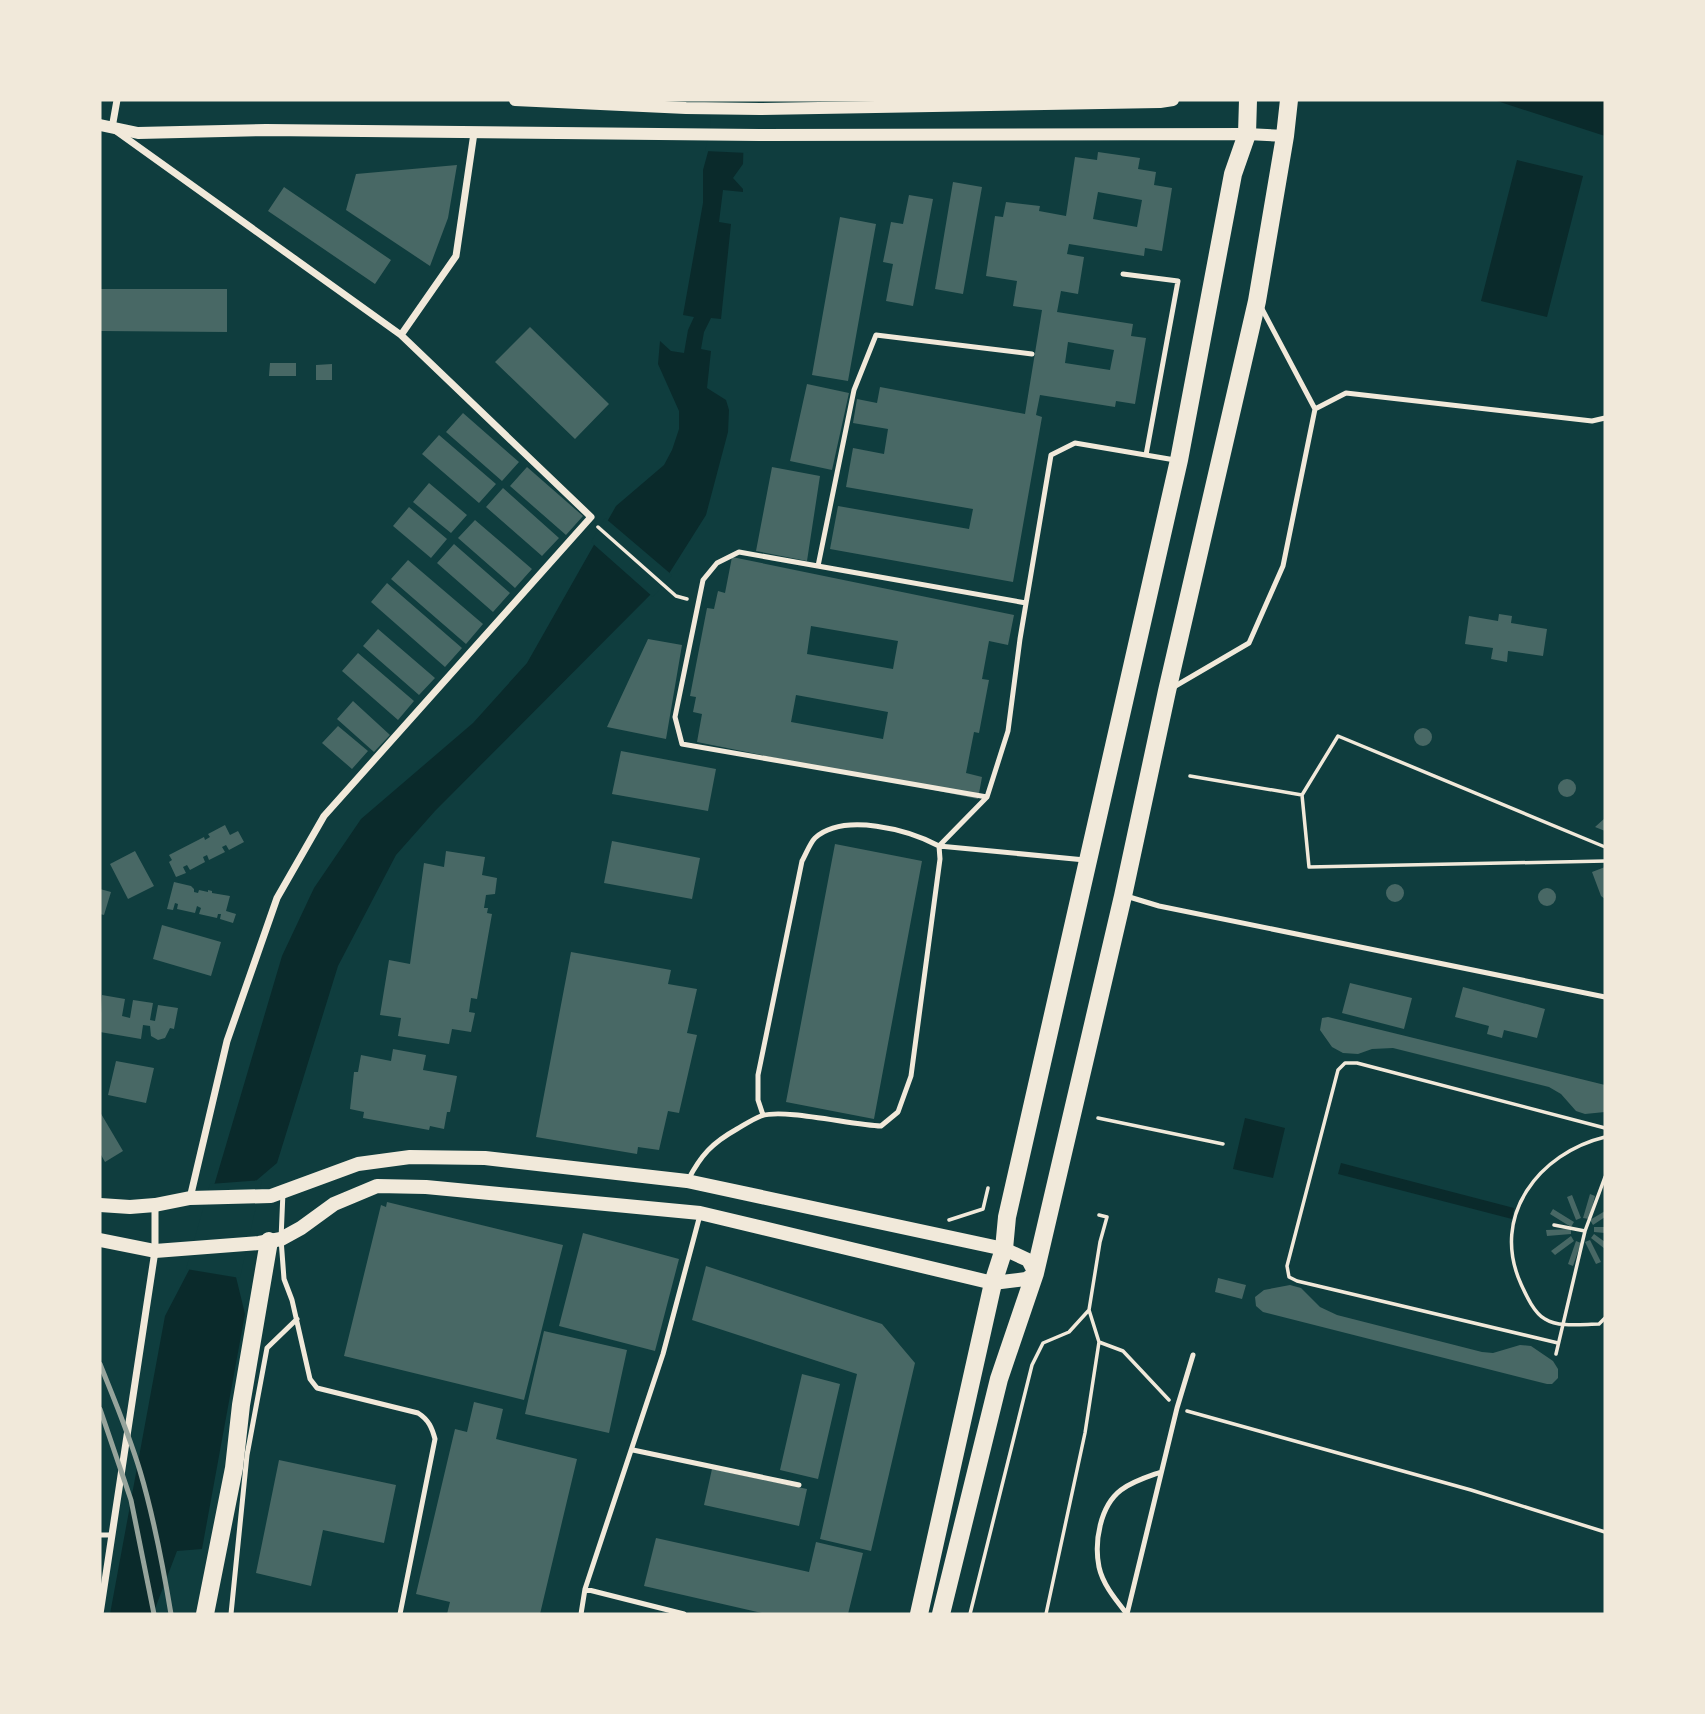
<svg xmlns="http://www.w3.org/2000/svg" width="1705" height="1714" font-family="Montserrat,sans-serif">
<rect width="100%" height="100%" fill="#0f3d3e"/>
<!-- water -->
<path fill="#0a2a2b" d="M1494,100H1605V136Z
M714,130L744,131L743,164L733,178L743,189V192L723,190L719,222L731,224L721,319L711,318L704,332L701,349L711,351L707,388L726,400L729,410L728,432L706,515L665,580L435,811L396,855L338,966L277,1163L257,1180L236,1277L245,1314L202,1549L177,1551L153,1614H110L165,1316L189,1270L282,956L314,888L361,819L473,723L527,663L616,506L664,465L672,450L679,429V411L658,364L660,341L671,351L684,353L688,330L694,317L683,315L703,203V170Z
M1517,160L1583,176L1547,317L1481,301Z
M1245,1118L1285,1128L1273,1178L1233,1169Z
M1341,1163L1514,1208L1512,1219L1338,1174Z"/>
<!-- pier -->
<path fill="#0f3d3e" d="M711,100H753L748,119V153L705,151L710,130Z
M605,518L672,575L653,597L591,542Z
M262,1180L240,1278L186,1269L210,1184Z"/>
<!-- building -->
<path fill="#486865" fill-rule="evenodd" d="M1098,152L1140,158L1138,169L1156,172L1154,185L1172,188L1162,251L1145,248L1144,256L1069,244L1067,254L1084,257L1078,294L1061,291L1057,312L1133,324L1131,336L1146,338L1135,404L1116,401L1115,407L1040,395L1036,415L1042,417L1013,582L830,549L838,506L969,529L973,509L846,487L853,448L884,454L888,429L853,423L857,399L877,403L880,387L1025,414L1042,310L1013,306L1017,281L986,276L995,216L1003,217L1006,202L1040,206L1039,211L1066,216L1075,157L1097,160ZM1098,192L1142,200L1137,227L1093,219ZM1068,342L1114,350L1110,370L1065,363Z
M457,165L448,218L430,266L346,210L356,174Z
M953,182L982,187L963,294L935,289Z
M284,187L391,260L375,284L268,211Z
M909,195L933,199L913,306L886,301L893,264L883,262L891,222L903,224Z
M840,217L876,224L848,381L812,375Z
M100,289H227V332L100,331Z
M530,327L609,404L575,439L495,362Z
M270,363H296V376H269Z
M332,364V380H316V365Z
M807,384L849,393L832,470L790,461Z
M463,413L519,462L502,481L446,432Z
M439,435L496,484L479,503L422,454Z
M527,467L583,516L566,535L510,486Z
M772,467L820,476L807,561L756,551Z
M429,483L467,515L451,533L413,502Z
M503,488L559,538L542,556L486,507Z
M409,507L447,539L431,558L393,526Z
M475,520L532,569L515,588L458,538Z
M454,544L510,593L493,612L437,563Z
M732,557L1014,615L1008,645L989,641L982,679L989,680L979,733L974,732L966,773L982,777L978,799L697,742L702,714L693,712L696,697L690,696L707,608L714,609L718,591L725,593ZM811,626L898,641L893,669L807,654ZM796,695L888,712L883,739L791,722Z
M408,560L483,624L466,644L391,579Z
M387,583L462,648L445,667L371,602Z
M1499,614L1512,616L1511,623L1547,629L1543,656L1508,651L1507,662L1491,659L1493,648L1465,644L1469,616L1498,621Z
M378,629L435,678L419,695L363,646Z
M648,639L682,645L666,739L607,727Z
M358,653L414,701L398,720L342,671Z
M353,701L390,735L374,752L337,719Z
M338,726L368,751L352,769L322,743Z
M1414 737a9 9 0 1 1 18 0a9 9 0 1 1-18 0Z
M621,751L716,769L708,811L612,794Z
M1558 788a9 9 0 1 1 18 0a9 9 0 1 1-18 0Z
M1605,818V831L1595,827Z
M225,825L230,835L238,831L244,842L229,850L226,845L222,847L225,852L209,860L207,855L203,857L205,862L190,870L187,865L183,867L186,873L176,877L169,862L172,860L169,855L204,837L205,840L210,837L208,834Z
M612,841L700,858L692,899L604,883Z
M835,844L922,861L874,1119L786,1102Z
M135,851L154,886L128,899L110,864Z
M446,851L485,857L482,875L497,878L495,894L486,895L484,908H488L487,913L492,914L477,999L471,998L469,1012L475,1013L471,1032L452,1029L449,1044L398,1036L401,1018L380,1015L389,960L410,964L424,863L444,867Z
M1605,867V899L1601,896L1592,872Z
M174,882L191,886L194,889V892L198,893L199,890L208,892V890L212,891V893L230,896L226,911L236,914L233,923L220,919L221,914H218L217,918L199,914L201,908L197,906L195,913L177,909L178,904L175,903L173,910L167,909Z
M1386 893a9 9 0 1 1 18 0a9 9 0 1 1-18 0Z
M1538 897a9 9 0 1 1 18 0a9 9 0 1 1-18 0Z
M100,889L111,892L104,915L100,914Z
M162,925L221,942L211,976L153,959Z
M571,952L671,970L668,984L697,989L687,1033L697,1035L679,1113L668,1111L659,1150L638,1147L637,1154L536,1137Z
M1350,983L1412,998L1404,1029L1342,1013Z
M1463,987L1545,1009L1537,1038L1504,1030L1502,1038L1487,1034L1489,1026L1455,1017Z
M102,995L125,999L122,1016L130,1018L133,1000L153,1003L150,1020L155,1021L158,1005L178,1008L174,1029L170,1028L165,1038L158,1040L151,1036L150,1026L143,1025L141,1039L100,1032Z
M1328,1017L1605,1085V1112L1585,1114L1576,1111L1561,1094L1549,1087L1393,1048L1372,1049L1358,1054L1343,1053L1332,1047L1320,1030L1322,1018Z
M393,1049L426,1055L423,1070L457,1076L450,1112H447L444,1129L430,1126L429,1130L363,1118L364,1112L350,1109L354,1072H358L361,1055L391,1061Z
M116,1061L154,1068L146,1103L108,1095Z
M100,1112L123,1151L105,1162L100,1153Z
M1590,1194L1595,1196L1589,1219L1583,1218Z
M1572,1195L1581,1218L1576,1220L1567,1197Z
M387,1202L563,1245L524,1400L344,1356L381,1205L386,1207Z
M1553,1209L1574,1222L1571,1227L1550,1214Z
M1605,1211V1217L1593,1225L1590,1220Z
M1594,1227H1605V1233L1594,1232Z
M1571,1229V1234L1547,1236L1546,1230Z
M583,1233L679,1259L655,1351L559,1326Z
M1594,1234L1605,1242V1249L1591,1238Z
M1571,1236L1574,1241L1555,1255L1551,1251Z
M1590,1240L1601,1262L1596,1264L1585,1242Z
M1576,1241L1581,1243L1573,1266L1568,1264Z
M706,1266L882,1324L915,1363L871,1551L820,1539L857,1374L692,1320Z
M1218,1278L1246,1285L1242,1299L1215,1292Z
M1290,1285L1301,1288L1320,1307L1337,1315L1482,1352L1493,1353L1520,1345L1531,1346L1553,1361L1558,1369V1378L1552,1384H1547L1263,1312L1256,1306L1255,1297L1264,1290Z
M544,1331L627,1350L609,1433L525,1414Z
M802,1374L840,1384L818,1479L780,1470Z
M474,1402L503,1409L496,1439L577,1459L540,1614H447L450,1602L416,1594L455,1429L467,1432Z
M279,1460L396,1485L384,1543L323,1530L311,1586L256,1573Z
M712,1469L807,1489L799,1526L704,1505Z
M656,1538L809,1572L816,1542L863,1553L848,1614H766L644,1586Z"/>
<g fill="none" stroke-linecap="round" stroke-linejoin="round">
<!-- path -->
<path stroke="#f1e9da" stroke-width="3.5" d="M598,527L676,596L687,599
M1190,776L1302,795
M1605,847L1338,736L1302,795L1309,867L1605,861
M1098,1118L1223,1144
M1605,1137C1539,1153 1490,1216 1521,1284C1526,1295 1534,1313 1545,1319C1559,1328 1584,1324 1599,1324L1605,1318
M949,1220L983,1209L988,1188
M1554,1225L1585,1231
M1089,1310L1099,1342L1123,1351L1169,1400
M1558,1343L1297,1281L1289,1277L1287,1266L1338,1070L1345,1063H1357L1605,1128
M1556,1354L1585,1231L1605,1177
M1187,1411L1471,1490L1605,1532
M970,1614L1032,1365L1043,1343L1069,1332L1089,1310L1100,1242L1107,1217L1099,1215
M1046,1614L1085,1433L1099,1342"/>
<!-- service -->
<path stroke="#f1e9da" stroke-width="5" d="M1123,274L1178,281L1146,455
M1315,409L1346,393L1592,421L1605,418
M818,566L854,390L876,335L1032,354
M1172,688L1249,643L1283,566L1315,409L1261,307
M987,797L682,744L675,717L703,580L717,563L739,552L1026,603
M1126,896L1159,906L1605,997
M763,1115L758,1100V1075L802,861C806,854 810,843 815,838C844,812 909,830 939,846L1085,860
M688,1180C701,1155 712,1143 737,1129C744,1125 753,1119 761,1116C783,1108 852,1125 881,1126L898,1112L911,1076L940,859L939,846L987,797L1008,731L1020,639L1051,455L1075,443L1175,460
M283,1192L281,1239L284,1279L292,1300L310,1379L317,1388L418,1413C429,1420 432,1428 435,1439L400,1614
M633,1450L799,1485
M100,1535H112
M585,1589L684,1614
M231,1614L247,1455L267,1348L297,1319
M581,1614L585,1589L663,1354L700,1215
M1127,1614L1177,1408L1193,1355
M1127,1614C1116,1600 1103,1585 1099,1567C1094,1542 1100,1506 1121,1490C1133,1481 1147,1477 1161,1472"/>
<!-- minor -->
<path stroke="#f1e9da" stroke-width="7" d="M117,100L112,128L401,335L591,517L324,816L277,898L227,1041L190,1198
M401,335L456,256L474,133
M100,1614L155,1251V1205"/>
<!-- tertiary -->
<path stroke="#f1e9da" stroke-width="12" d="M515,100L686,108L760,109L1160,102L1173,100
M100,125L138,133L266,130L759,135L1247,134L1285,136"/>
<!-- secondary -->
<path stroke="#f1e9da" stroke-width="14" d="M100,1205L130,1207L155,1205L190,1198L271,1196L358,1164L410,1157L485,1158L687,1181L1004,1249L1028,1260L1035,1273L1026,1279L993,1283L700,1213L426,1187L377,1186L334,1204L301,1228L281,1239L259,1243L155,1251L100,1240"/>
<!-- primary -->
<path stroke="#f1e9da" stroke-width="18" d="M205,1614L234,1468L241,1405L269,1241
M919,1614L993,1283L1004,1249L1007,1217L1179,460L1233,174L1247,134L1248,100
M941,1614L999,1379L1035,1273L1123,896L1167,691L1257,301L1285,136L1289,100"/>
<!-- rail -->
<path stroke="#97a49c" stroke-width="5" d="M100,1364C114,1399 129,1434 140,1471C154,1518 163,1566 171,1614
M100,1409L131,1500L154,1614"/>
</g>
<!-- border -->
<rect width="1705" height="1714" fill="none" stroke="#f1e9da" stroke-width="203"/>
</svg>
